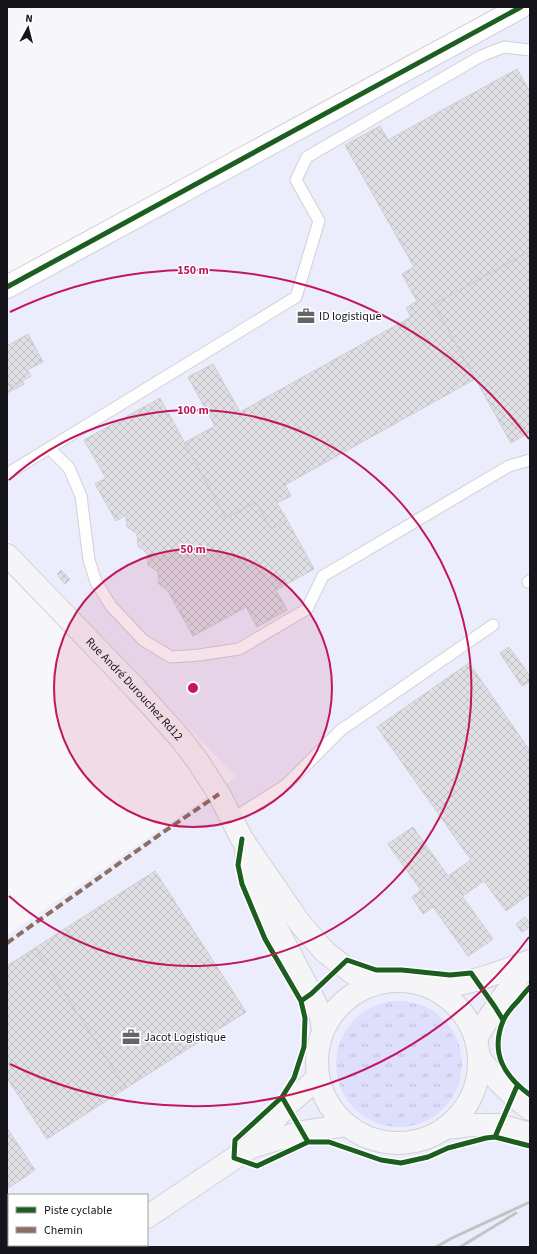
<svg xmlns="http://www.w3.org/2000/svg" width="537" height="1254" font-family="'Source Sans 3',sans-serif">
<defs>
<pattern id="grass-tufts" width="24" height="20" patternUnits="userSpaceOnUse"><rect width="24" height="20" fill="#dedefd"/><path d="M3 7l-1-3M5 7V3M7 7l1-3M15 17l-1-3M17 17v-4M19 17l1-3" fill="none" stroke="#bebed8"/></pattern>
<pattern id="building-cross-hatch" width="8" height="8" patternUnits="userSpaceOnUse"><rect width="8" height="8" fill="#dfdfe4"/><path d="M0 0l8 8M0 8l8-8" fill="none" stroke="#bebec3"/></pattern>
</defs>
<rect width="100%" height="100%" fill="#f6f6fb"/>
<!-- built -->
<path fill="#ecedfc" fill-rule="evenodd" d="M530,11V1247H7V935L236,777L7,538V291ZM9,1195H147V1245H9Z"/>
<!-- grass -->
<path fill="url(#grass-tufts)" d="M336 1064a63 63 0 1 1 126 0a63 63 0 1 1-126 0Z"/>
<!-- building -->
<path fill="url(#building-cross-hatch)" stroke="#cdcdd2" d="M517,69L530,92V251L434,304L475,379L285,485L291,496L277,503L287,520L271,529L256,502L226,518L184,443L215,426L188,377L213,364L240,412L411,317L406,308L417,301L402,274L414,267L345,145L380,126L388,140Z
M530,251V432L511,443L434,304Z
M28,334L43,362L27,370L31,376L12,387L11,384L7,386V346Z
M22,381L24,384L7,393V386L11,384L12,387Z
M160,398L226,518L256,502L271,529L287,520L314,569L276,590L287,610L257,627L246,607L193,636L168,591L159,584L158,572L148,565L147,553L138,546L137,534L127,527L126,515L116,521L95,484L106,478L84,440Z
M61,570L70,579L65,584L57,574Z
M509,647L530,676V681L522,686L500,653Z
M469,663L530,751V894L506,911L484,881L464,895L450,875L471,860L377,727Z
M413,827L448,876L450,875L464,895L462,896L493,939L468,956L388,844Z
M155,871L246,1012L126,1088L35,948Z
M421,890L433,907L423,914L412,897Z
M525,917L530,924V927L522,932L516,924Z
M35,948L126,1088L47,1139L7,1078V966Z
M7,1128L35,1170L7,1189Z"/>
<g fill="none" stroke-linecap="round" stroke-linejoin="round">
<!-- service casing -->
<g stroke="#d0d0d5" stroke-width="13">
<path id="service" d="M50,449L69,468L81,496L89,560L96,582L111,606L143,640L171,657L199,655L239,649L307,609L323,576L509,466L530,460
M7,474L296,297L319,221L296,180L307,157L481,56L504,47L530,50
M528,582L530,581
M232,819L286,785L341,730L493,625"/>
</g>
<!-- minor casing -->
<g stroke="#d0d0d5" stroke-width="24">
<path id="minor" d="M7,287L521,7"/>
</g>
<!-- secondary casing -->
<g stroke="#d0d0d5" stroke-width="24">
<g id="secondary">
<path id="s1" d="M7,555L136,689L181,739L197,760L219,794L242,839L299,922L325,952L354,974L378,983"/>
<path d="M246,853L256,889L311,994L321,1016L323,1030"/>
<circle cx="398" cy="1062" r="81"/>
<path d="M433,988C467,985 498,973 530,961"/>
<path d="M476,1039C491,1011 511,987 530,961"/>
<path d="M479,1058C496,1079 508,1093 530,1109"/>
<path d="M446,1128L471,1125H499L530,1134"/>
<path d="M251,1147L302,1132L347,1125"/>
<path d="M147,1217L251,1147L287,1105L318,1078"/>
<path d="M103,1247L106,1245"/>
</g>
</g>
<!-- service -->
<use href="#service" stroke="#fefefe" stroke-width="11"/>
<!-- minor -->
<use href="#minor" stroke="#fefefe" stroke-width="22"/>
<!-- secondary -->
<use href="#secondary" stroke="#f5f5f8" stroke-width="22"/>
<!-- rail -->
<path stroke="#c3c3c5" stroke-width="3" d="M436,1247L452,1238L530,1202
M460,1247L516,1213"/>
<!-- quiet -->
<path stroke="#8d6e63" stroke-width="4" stroke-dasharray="8 4" stroke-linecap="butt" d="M7,943L162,833L219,794"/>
<!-- cycleway casing -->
<g stroke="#fff" stroke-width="8">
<path id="cycleway" d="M7,287L521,7
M242,839L238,865L242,884L265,939L301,1001L305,1018L304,1047L294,1078L282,1097L235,1140L234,1158L257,1166L308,1142H329L381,1160L401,1163L428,1157L448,1148L486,1138L495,1137L530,1146
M530,987C526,991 522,996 518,1001C513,1006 506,1014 503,1021C490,1053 504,1076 530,1095
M301,1001L311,994L347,960L376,970H402L450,975L471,973L495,1007L503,1020
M282,1097L308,1142
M495,1137L517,1086"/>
</g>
<!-- cycleway -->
<use href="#cycleway" stroke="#1b5e20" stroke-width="5"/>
</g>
<!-- distance rings -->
<circle cx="193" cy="688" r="139" fill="#c2185b" fill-opacity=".12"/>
<g fill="none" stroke="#c2185b" stroke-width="2">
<circle cx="193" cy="688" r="139"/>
<path d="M9 480A278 278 0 1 1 9 896"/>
<path d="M529 937A418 418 0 0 1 10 1064M10 312A418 418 0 0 1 529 439"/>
</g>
<!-- icons -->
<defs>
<g id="office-bare" transform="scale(1.38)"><path d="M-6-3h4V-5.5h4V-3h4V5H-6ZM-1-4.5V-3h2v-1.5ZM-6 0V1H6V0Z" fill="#646469" stroke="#fff" stroke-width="2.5" paint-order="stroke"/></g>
</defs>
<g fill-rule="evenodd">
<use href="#office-bare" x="306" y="316"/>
<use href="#office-bare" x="131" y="1037"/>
</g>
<g text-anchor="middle" stroke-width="3" stroke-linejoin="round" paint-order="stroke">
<!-- poi labels -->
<g font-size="12" fill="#15151b" stroke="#fff" text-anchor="start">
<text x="319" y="320">ID logistique</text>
<text x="144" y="1041">Jacot Logistique</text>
</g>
<!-- street labels -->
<g font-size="12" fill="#15151b" stroke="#fff">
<text dy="4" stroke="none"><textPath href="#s1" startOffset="185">Rue André Durouchez Rd12</textPath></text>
</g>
</g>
<circle cx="193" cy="688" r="6" fill="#c2185b" stroke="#fff" stroke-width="2"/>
<g font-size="12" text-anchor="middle" font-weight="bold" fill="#c2185b" stroke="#fff" stroke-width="3" stroke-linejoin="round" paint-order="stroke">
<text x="193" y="274">150 m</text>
<text x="193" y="414">100 m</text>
<text x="193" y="553">50 m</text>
</g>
<!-- border -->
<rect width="537" height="1254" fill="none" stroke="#15151b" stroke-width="16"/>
<!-- legend -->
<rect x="8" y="1194" width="140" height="52" fill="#ffffff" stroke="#a1a1a4"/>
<rect x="16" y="1207" width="20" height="6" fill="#1b5e20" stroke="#a1a1a4"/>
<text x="44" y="1214" font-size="12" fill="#15151b">Piste cyclable</text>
<rect x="16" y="1227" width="20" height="6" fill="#8d6e63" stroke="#a1a1a4"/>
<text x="44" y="1234" font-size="12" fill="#15151b">Chemin</text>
<!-- north arrow -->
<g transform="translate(28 28) rotate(7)" stroke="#ffffff" stroke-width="3" paint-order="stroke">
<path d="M0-3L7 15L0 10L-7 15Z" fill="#15151b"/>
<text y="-6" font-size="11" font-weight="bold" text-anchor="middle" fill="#15151b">N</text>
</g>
</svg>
